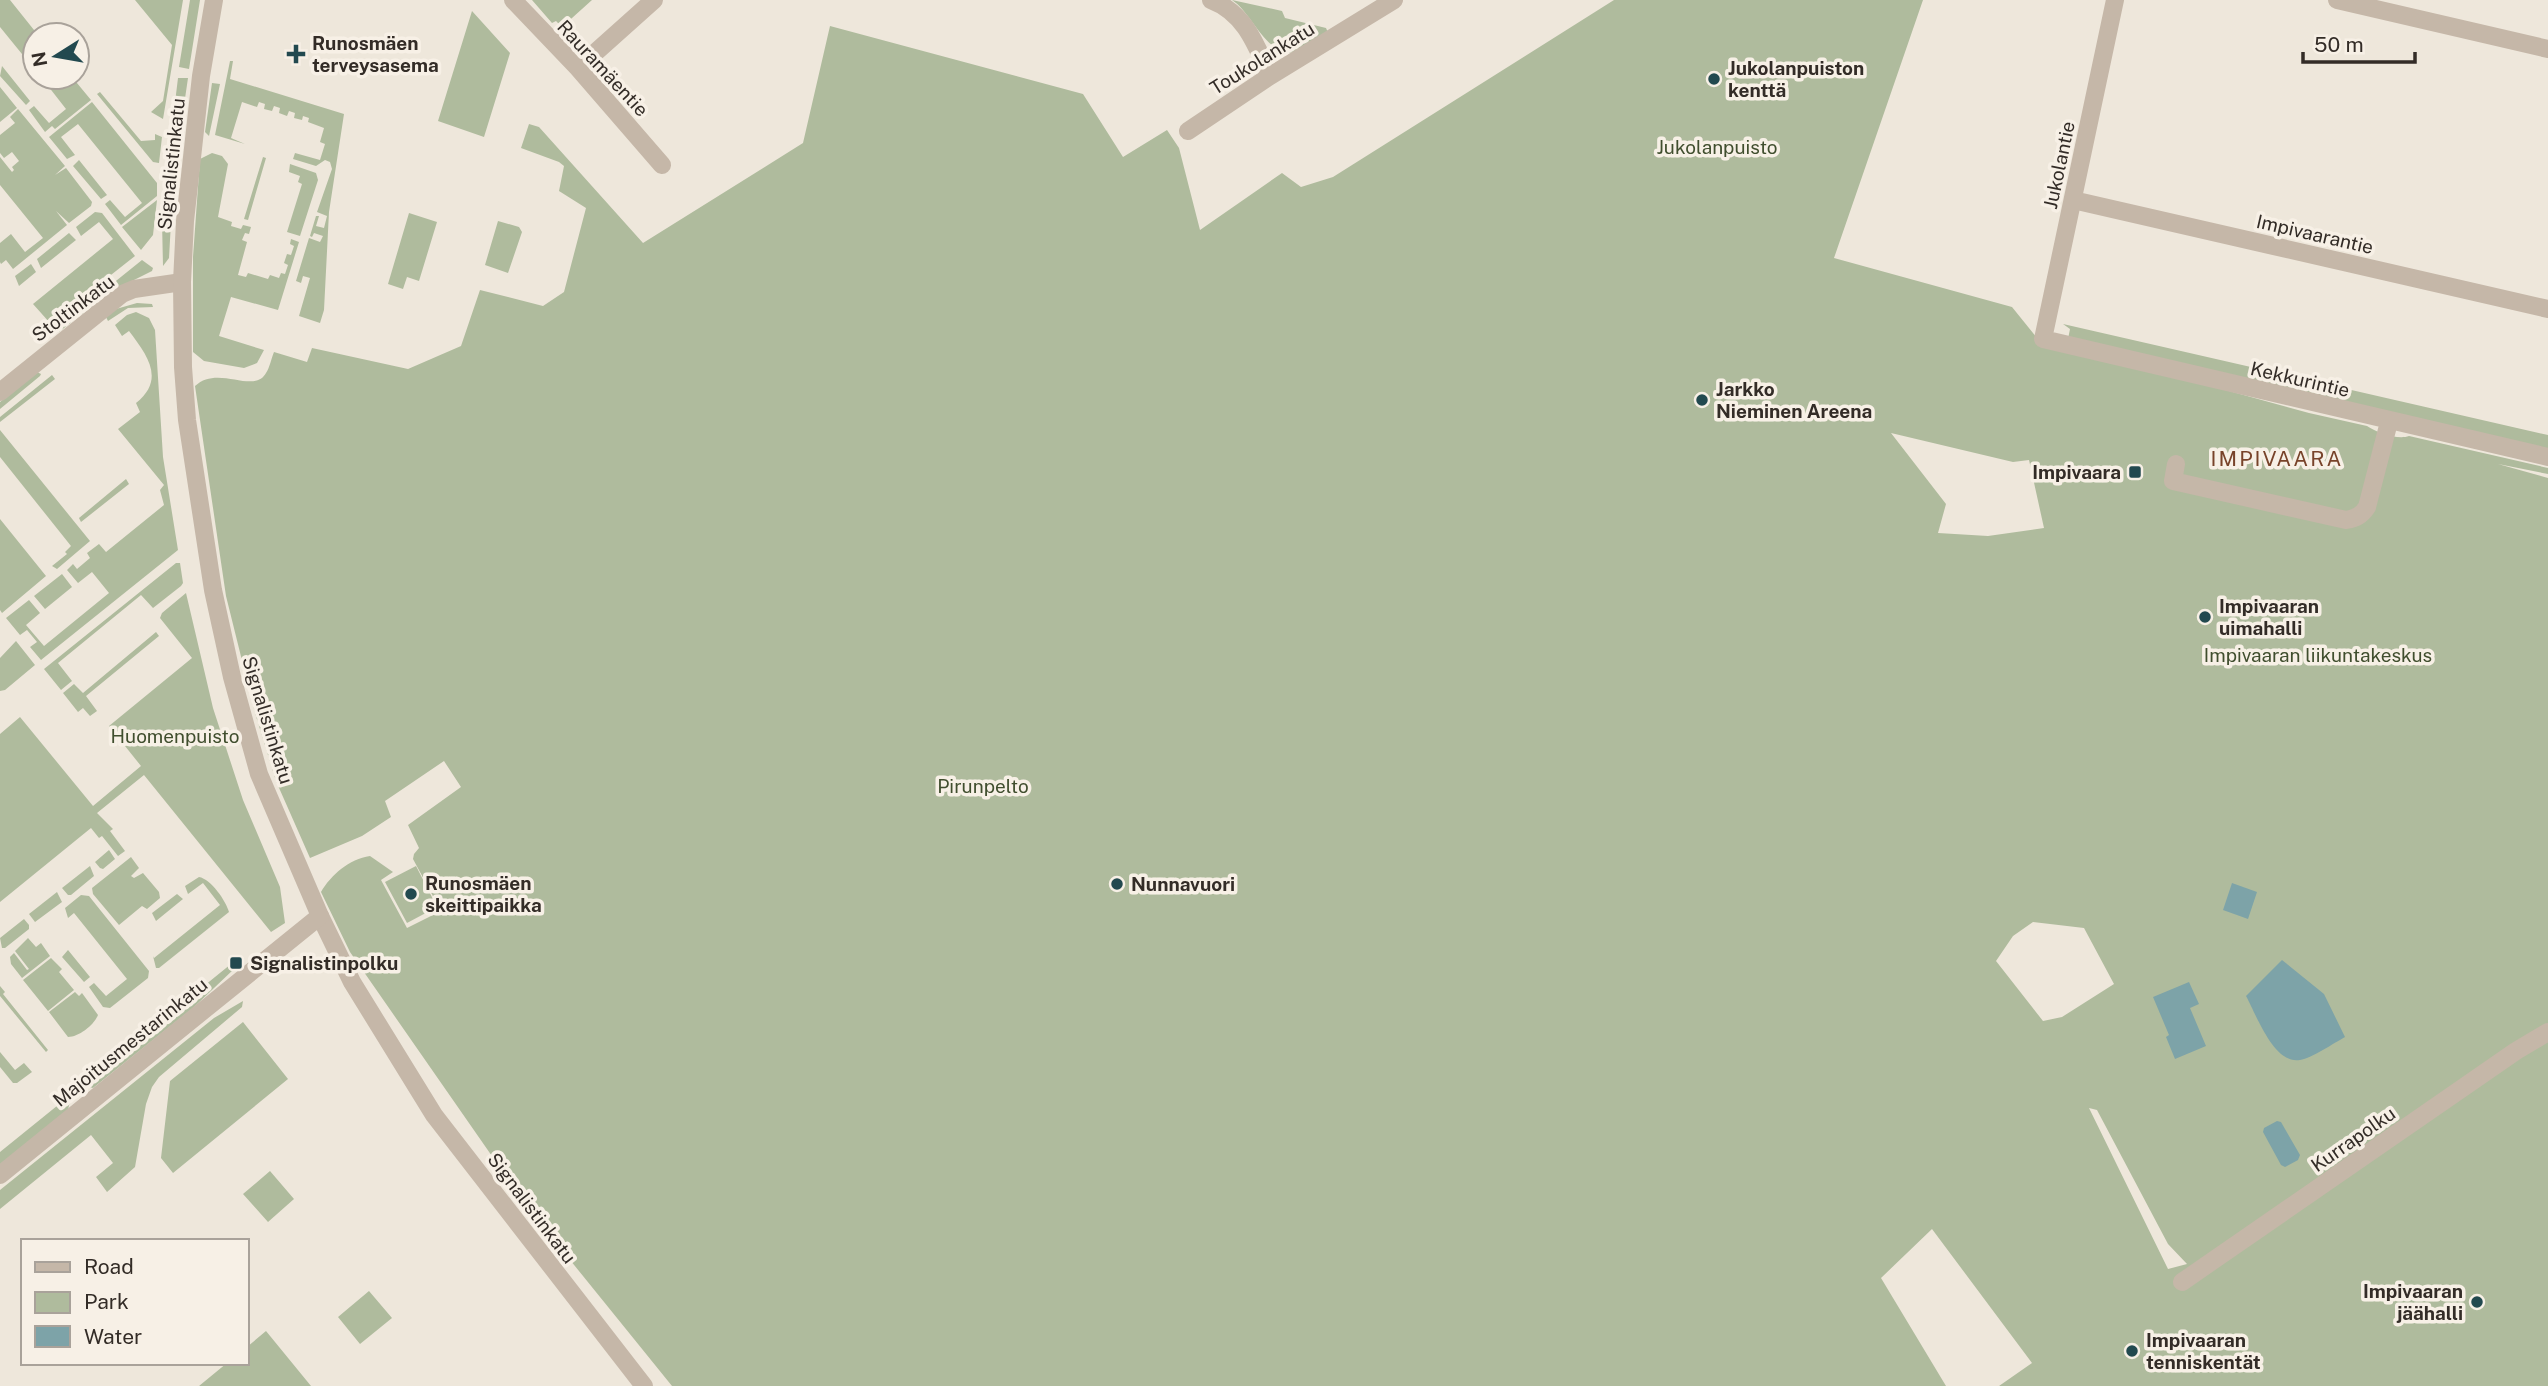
<svg xmlns="http://www.w3.org/2000/svg" width="2548" height="1386" font-family="'Public Sans',sans-serif">
<rect width="100%" height="100%" fill="#eee7db"/>
<!-- green -->
<path fill="#afbb9d" fill-rule="evenodd" d="M0,0H10L38,35H35V70L0,27Z
M135,0H183L163,119L151,112L163,101L172,45Z
M190,0H200L189,69L179,67Z
M532,0H592L562,27L556,21L552,23Z
M1232,0L1282,11L1285,18L1326,28L1329,35C1320,40 1309,48 1299,51C1267,61 1254,14 1232,0Z
M1614,0H1923L1834,258L2012,307L2037,338L2309,413L2367,426C2377,433 2398,440 2409,436L2548,468V474L2498,464L2548,478V1386H1999L2032,1363L1932,1229L1881,1278L1946,1386H672L528,1208L350,952L321,892C331,875 349,859 370,856L393,872L381,880L407,928L441,911L413,859L414,854L419,848L408,825L461,787L444,761L385,801L391,817L362,836L310,858L276,781L255,713L226,596L195,386C218,364 254,395 266,373C270,367 271,359 274,352L307,362L312,348L408,369L461,346L480,290L543,306L564,292L586,208L559,191L564,166L559,162L521,148L529,124L539,127L643,243L803,143L830,26L1083,94L1123,157L1167,130L1179,148L1200,230L1282,173L1301,187L1333,177ZM1891,433L2013,462L2029,460L2044,528L1988,536L1938,533L1946,504ZM2033,922L2084,928L2114,984L2062,1017L2043,1021L1996,961L2013,936ZM2089,1108L2097,1110L2168,1244L2187,1264L2168,1269Z
M472,11L510,53L484,137L438,121Z
M230,61H233L230,79L344,114L329,212L324,310L320,323L299,316L310,278L303,276L301,283L296,281L309,238L320,242L323,236L314,233L312,237L310,236L316,216H319L316,226L324,228L327,216L317,212L332,169L330,162L325,160L316,166L293,159L295,153L320,160L325,144L320,142L324,128L308,122L309,118L303,116L302,120L294,118L295,113L289,111L287,116L279,113L280,108L274,106L272,111L264,109L265,104L259,102L257,107L242,102L231,138L245,144L215,135Z
M2,66L30,101L26,105L0,76Z
M41,77H72L91,100L55,129L52,126L45,132L29,110L34,106L49,123L66,109Z
M178,78H188L182,119H173Z
M212,83L220,84L209,136L205,132Z
M0,87L17,108L0,122Z
M100,92L141,141L155,140V134L162,137L159,163L153,162L97,94Z
M92,102L157,183V196L121,225L105,204L110,200L125,217L142,203L78,124L61,137L75,155L67,159L49,137Z
M18,109L65,166L55,175L66,168L92,202L91,206L69,223L56,211L67,225L13,269L6,260L1,264L0,262V243L11,234L25,252L43,238L0,185V157L12,172L14,170L12,167L19,161L12,152L4,158L0,153V135L15,123L10,117Z
M170,137L179,138L177,166L167,165Z
M212,153L222,156L228,164L218,217L232,222L231,226L241,229L243,225L251,227L249,234L245,233L242,240L247,242L238,275L246,277L248,273L268,279L270,275L279,278L281,273L285,274L288,265L284,263L287,254L291,255L294,246L290,244L291,239L299,242L278,310L231,297L219,336L264,350L257,363L244,368L204,361L193,352V257L200,159Z
M263,157L266,158L248,220L244,219Z
M79,160L107,195L101,199L73,166Z
M290,164L316,173L318,180L300,236L287,232L302,184L298,182L300,176L289,172Z
M157,200L153,235L141,250L122,227Z
M95,212L102,213L135,256L50,323L33,304L113,239L99,222L81,236L76,227Z
M409,213L437,222L419,281L407,277L403,289L388,284Z
M162,221L171,222L169,258L163,266Z
M498,221L519,227L522,232L508,273L485,265Z
M69,233L76,240L41,268L37,259Z
M142,260L153,268L152,271L108,293L59,332L55,330Z
M31,264L36,272L19,286L15,276Z
M137,303L152,304L153,307L128,308L108,321L106,317L116,309Z
M136,312L149,318L155,330L163,457L178,550L41,660L30,647L37,642L27,630L20,635L6,618L29,600L40,613L26,625L44,646L109,593L92,572L78,583L67,570L73,564L77,569L90,558L87,553L99,544L106,552L164,505L160,490L164,485L118,429L140,412L136,403C166,379 147,355 129,331L122,336L115,325L127,315Z
M2063,324L2548,435V449L2068,339L2070,329Z
M37,372L41,374L40,376L0,409V402Z
M52,375L55,379L0,422V417Z
M0,430L90,541L57,569L52,566L67,554L65,552L71,546L0,457Z
M126,479L129,484L81,522L79,518Z
M0,519L46,576L2,613L0,610Z
M176,563H180L183,583L181,586L153,608L141,595L58,663L72,681L61,690L44,669Z
M62,574L72,587L45,609L34,596Z
M186,593L213,708L243,800L280,887L285,923L271,932L144,775L97,813L113,829L110,831L125,851L118,856L102,836L99,838L91,828L0,902V734L20,717L93,806L141,766L109,726L192,658L160,618L162,613Z
M156,632L159,636L86,696L97,711L90,716L83,708L78,712L63,693L74,684L83,693Z
M16,641L35,665L5,690L0,691V658Z
M109,850L115,859L103,869L100,868L95,862Z
M131,857L139,868L131,876L134,878L143,873L159,892L160,898L147,909L142,906L119,925L93,894L92,888Z
M90,866L94,876L71,895H68L62,888Z
M416,866L437,907L407,923L385,882Z
M199,877C211,879 226,901 229,912L159,968H156L153,956L154,958L220,905L203,883L188,894L185,886Z
M57,892L62,902L35,922L29,914Z
M177,894L183,899L156,921L152,913Z
M81,895L89,896L149,971L148,978L110,1008L103,1007L89,987L94,983L106,996L127,979L74,913L68,918L65,908Z
M24,919L29,925V929L5,948H2L0,938Z
M28,938L36,947L41,943L50,956L22,978L11,964L10,957L14,953L27,970L29,969L15,951Z
M68,950L90,977L84,982L62,957Z
M51,958L62,969L59,972L74,990L48,1011L23,980Z
M231,964L234,969L193,1008L93,1088L82,1085Z
M0,986L5,992L3,994L48,1050L46,1052L0,996Z
M75,992L79,996L82,993L98,1015C94,1025 79,1037 68,1037L49,1012Z
M243,1001L242,1007L159,1077L152,1087L146,1104L135,1167L107,1192L96,1177L113,1163L91,1135L0,1209V1190L214,1018Z
M243,1022L288,1079L173,1173L161,1158L170,1081Z
M0,1052L15,1070L24,1063L32,1072L17,1083H13L0,1067Z
M68,1097L70,1101L68,1110L0,1165V1152Z
M270,1171L294,1199L268,1222L243,1194Z
M369,1291L392,1318L360,1344L338,1317Z
M266,1331L311,1386H199L227,1363H247V1347Z"/>
<!-- water -->
<path fill="#7da3a8" d="M2232,883L2257,892L2248,919L2223,910Z
M2282,960L2324,994L2345,1037C2334,1043 2312,1058 2300,1060C2274,1065 2256,1014 2246,996Z
M2189,982L2199,1004L2190,1008L2206,1046L2175,1059L2166,1037L2169,1035L2153,997Z
M2277,1121L2281,1122L2300,1155L2298,1160L2285,1167L2281,1165L2263,1132L2264,1128Z"/>
<g fill="none" stroke-linecap="round" stroke-linejoin="round">
<!-- minor -->
<path stroke="#c5b7a8" stroke-width="18" d="M513,0L578,68L662,165
M1211,0C1245,13 1256,45 1270,76
M2115,0L2043,339L2548,457
M2337,0L2548,49
M578,68L654,0
M1188,131L1270,76L1394,0
M2073,200L2548,309
M0,392L122,294L134,289L182,282
M2176,464L2173,481L2346,520C2356,518 2361,516 2367,507L2389,422
M320,916L352,982L434,1115L644,1386
M2182,1282L2516,1051L2548,1032"/>
<!-- tertiary -->
<path stroke="#c5b7a8" stroke-width="18" d="M0,1175L320,916L259,774L232,677L213,590L187,420L183,367L182,282L185,221L201,76L214,0"/>
</g>
<!-- markers -->
<g fill="#22494f" stroke="#f7f0e6" stroke-width="2.5">
<path d="M292.5 43.5h7v7h7v7h-7v7h-7v-7h-7v-7h7z"/>
<circle cx="1714" cy="79" r="7"/>
<circle cx="1702" cy="400" r="7"/>
<rect x="2128" y="465" width="14" height="14" rx="3.5"/>
<circle cx="2205" cy="617" r="7"/>
<circle cx="1117" cy="884" r="7"/>
<circle cx="411" cy="894" r="7"/>
<rect x="229" y="956" width="14" height="14" rx="3.5"/>
<circle cx="2477" cy="1302" r="7"/>
<circle cx="2132" cy="1351" r="7"/>
</g>
<g text-anchor="middle" stroke-width="7" stroke-linejoin="round" paint-order="stroke">
<!-- poi labels -->
<g font-size="19" font-weight="bold" fill="#332c27" stroke="#f7f0e6" text-anchor="start">
<text x="312" y="50">Runosmäen<tspan x="312" dy="22">terveysasema</tspan></text>
<text x="1728" y="75">Jukolanpuiston<tspan x="1728" dy="22">kenttä</tspan></text>
<text x="1716" y="396">Jarkko<tspan x="1716" dy="22">Nieminen Areena</tspan></text>
<text x="2121" y="479" text-anchor="end">Impivaara</text>
<text x="2219" y="613">Impivaaran<tspan x="2219" dy="22">uimahalli</tspan></text>
<text x="425" y="890">Runosmäen<tspan x="425" dy="22">skeittipaikka</tspan></text>
<text x="1131" y="891">Nunnavuori</text>
<text x="250" y="970">Signalistinpolku</text>
<text x="2463" y="1298" text-anchor="end">Impivaaran<tspan x="2463" dy="22">jäähalli</tspan></text>
<text x="2146" y="1347">Impivaaran<tspan x="2146" dy="22">tenniskentät</tspan></text>
</g>
<!-- street labels -->
<g font-size="19" fill="#332c27" stroke="#f7f0e6">
<text transform="translate(1262 58) rotate(-32)" y="7">Toukolankatu</text>
<text transform="translate(603 68) rotate(47)" y="7">Rauramäentie</text>
<text transform="translate(171 164) rotate(-84)" y="7">Signalistinkatu</text>
<text transform="translate(2059 165) rotate(-78)" y="7">Jukolantie</text>
<text transform="translate(2315 234) rotate(13)" y="7">Impivaarantie</text>
<text transform="translate(73 308) rotate(-37)" y="7">Stoltinkatu</text>
<text transform="translate(2300 379) rotate(13)" y="7">Kekkurintie</text>
<text transform="translate(268 720) rotate(73)" y="7">Signalistinkatu</text>
<text transform="translate(130 1042) rotate(-39)" y="7">Majoitusmestarinkatu</text>
<text transform="translate(2353 1139) rotate(-35)" y="7">Kurrapolku</text>
<text transform="translate(532 1208) rotate(53)" y="7">Signalistinkatu</text>
</g>
<!-- park labels -->
<g font-size="19" fill="#404e2e" stroke="#f7f0e6">
<text x="1717" y="154">Jukolanpuisto</text>
<text x="2318" y="662">Impivaaran liikuntakeskus</text>
<text x="175" y="743">Huomenpuisto</text>
<text x="983" y="793">Pirunpelto</text>
</g>
<!-- neighbourhood labels -->
<g font-size="21" letter-spacing="2" fill="#78432a" stroke="#f7f0e6">
<text x="2277" y="466">IMPIVAARA</text>
</g>
</g>
<!-- legend -->
<rect x="21" y="1239" width="228" height="126" fill="#f7f0e6" stroke="#a9a29a" stroke-width="2"/>
<rect x="35" y="1262" width="35" height="10" fill="#c5b7a8" stroke="#a9a29a" stroke-width="2"/>
<text x="84" y="1274" font-size="21" fill="#332c27">Road</text>
<rect x="35" y="1292" width="35" height="21" fill="#afbb9d" stroke="#a9a29a" stroke-width="2"/>
<text x="84" y="1309" font-size="21" fill="#332c27">Park</text>
<rect x="35" y="1326" width="35" height="21" fill="#7da3a8" stroke="#a9a29a" stroke-width="2"/>
<text x="84" y="1344" font-size="21" fill="#332c27">Water</text>
<!-- north arrow -->
<g transform="translate(56 56) rotate(259)"><circle r="33" fill="#f7f0e6" stroke="#a9a29a" stroke-width="2"/>
<path d="M0-5L12 26L0 18L-12 26Z" fill="#22494f"/>
<text y="-10" font-size="19" font-weight="bold" text-anchor="middle" fill="#332c27">N</text>
</g>
<!-- scale -->
<path d="M2303 52v10h112v-10" fill="none" stroke="#332c27" stroke-width="3.5"/>
<text x="2314" y="52" font-size="21" fill="#332c27" stroke="#f7f0e6" stroke-width="5" paint-order="stroke">50 m</text>
</svg>
